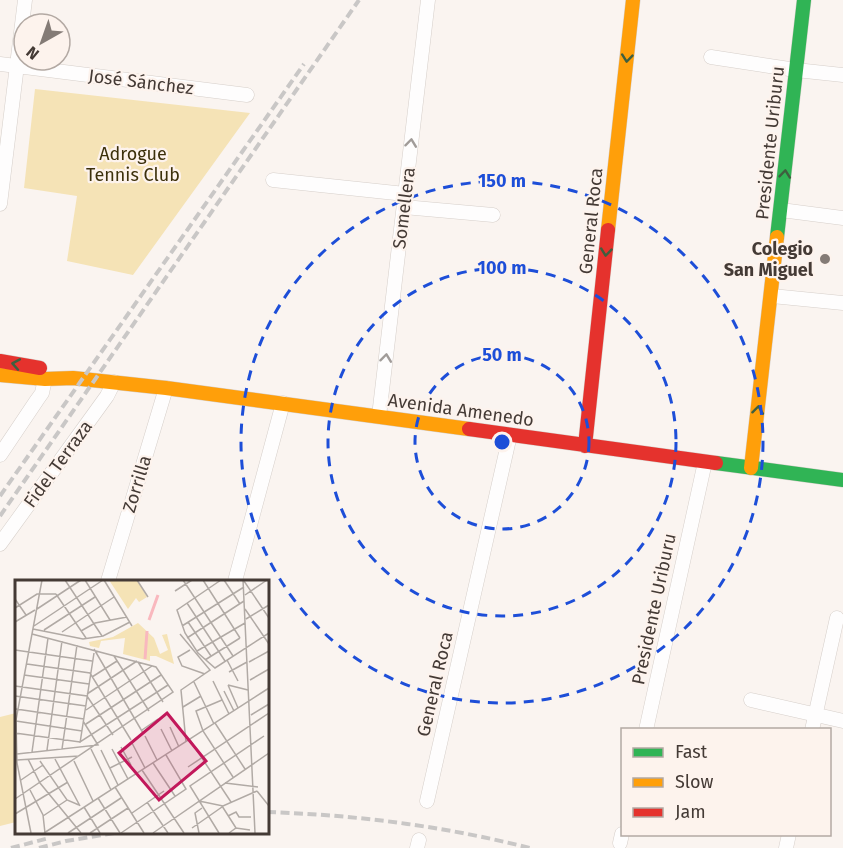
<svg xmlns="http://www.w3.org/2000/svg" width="843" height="848" font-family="'Fira Sans',sans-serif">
<rect width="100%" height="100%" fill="#faf4f0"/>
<!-- green -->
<path fill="#f5e3b6" d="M35,89L250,113L133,275L67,261L77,196L24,188Z
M16,713V822L0,826V717Z"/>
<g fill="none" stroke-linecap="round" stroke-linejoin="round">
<!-- street casing -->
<g stroke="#d6cfca" stroke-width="15">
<path id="street" d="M711,57L796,70L843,75
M0,64L247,95
M273,180L405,194
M0,204L25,0
M404,207L493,215
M781,210L843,218
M772,296L843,303
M379,416L428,0
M0,455L37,400L42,393L45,379
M0,544L107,396L114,382
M108,581L166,388
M235,581L283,403
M751,700L843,721
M646,730L705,462
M812,730L837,618
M427,801L510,435
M620,843L622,834
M417,848L419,840
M786,848L789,834"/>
</g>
<!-- fast casing -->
<g stroke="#d6cfca" stroke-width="15">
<path id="fast" d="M777,237L804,0
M716,463L843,480"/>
</g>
<!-- slow casing -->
<g stroke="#d6cfca" stroke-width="15">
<path id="slow" d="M608,230L633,0
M0,375L45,379L73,378L166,388L469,429
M751,468L777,237"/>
</g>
<!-- jam casing -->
<g stroke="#d6cfca" stroke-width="15">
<path id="jam" d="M0,361L40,368
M469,429L716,463
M585,446L608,230"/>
</g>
<!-- street -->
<use href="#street" stroke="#fefdfd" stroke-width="14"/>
<!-- fast -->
<use href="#fast" stroke="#30b455" stroke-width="14"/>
<!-- slow -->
<use href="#slow" stroke="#ff9f0a" stroke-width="14"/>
<!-- jam -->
<use href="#jam" stroke="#e5322d" stroke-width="14"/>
<!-- rail -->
<path stroke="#c9c7c6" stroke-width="4" stroke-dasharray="9 4.5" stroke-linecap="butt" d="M0,496L304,64
M0,516L359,0
M267,812C357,815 443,826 530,848
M11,848L49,838
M39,848L66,841L121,832"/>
</g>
<!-- one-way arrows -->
<defs><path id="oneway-chevron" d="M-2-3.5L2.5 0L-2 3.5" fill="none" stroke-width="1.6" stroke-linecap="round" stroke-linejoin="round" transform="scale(1.5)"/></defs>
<g stroke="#3e5f3f">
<use href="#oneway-chevron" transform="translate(627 58) rotate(96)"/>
<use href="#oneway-chevron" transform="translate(785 174) rotate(-84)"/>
<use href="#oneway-chevron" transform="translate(606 252) rotate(96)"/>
<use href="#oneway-chevron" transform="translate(16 364) rotate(-170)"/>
<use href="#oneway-chevron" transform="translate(758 410) rotate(-83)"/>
</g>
<g stroke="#a19c99">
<use href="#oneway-chevron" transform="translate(411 143) rotate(-83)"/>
<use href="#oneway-chevron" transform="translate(386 358) rotate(-83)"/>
</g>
<!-- distance rings -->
<g fill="none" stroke="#1d4ed8" stroke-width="3" stroke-dasharray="10 8">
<circle cx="502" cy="442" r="87"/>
<circle cx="502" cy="442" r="174"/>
<circle cx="502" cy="442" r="261"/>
</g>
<!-- markers -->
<circle fill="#847b76" stroke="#fdf3ed" stroke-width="2" cx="825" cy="259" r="6"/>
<g text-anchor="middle" stroke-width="4.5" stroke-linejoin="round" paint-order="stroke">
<!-- street labels -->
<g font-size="18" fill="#443a35" stroke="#fdf3ed">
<text transform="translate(141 82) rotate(7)" y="6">José Sánchez</text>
<text transform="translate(770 143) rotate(-84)" y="6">Presidente Uriburu</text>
<text transform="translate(404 208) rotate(-83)" y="6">Somellera</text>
<text transform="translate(591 221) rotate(-84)" y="6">General Roca</text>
<text transform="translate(461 410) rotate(8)" y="6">Avenida Amenedo</text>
<text transform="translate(58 464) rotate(-54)" y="6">Fidel Terraza</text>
<text transform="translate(137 484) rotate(-73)" y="6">Zorrilla</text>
<text transform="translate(654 609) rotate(-78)" y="6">Presidente Uriburu</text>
<text transform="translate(435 684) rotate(-77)" y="6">General Roca</text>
</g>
<!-- park labels -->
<g font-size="18" fill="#3c300b" stroke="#fdf3ed">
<text x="133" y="160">Adrogue<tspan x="133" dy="21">Tennis Club</tspan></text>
</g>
<!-- poi labels -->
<g font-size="18" font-weight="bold" fill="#443a35" stroke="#fdf3ed" text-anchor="end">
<text x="813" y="255">Colegio<tspan x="813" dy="21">San Miguel</tspan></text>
</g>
</g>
<!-- overview -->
<g transform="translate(15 580)">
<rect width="254" height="254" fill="#faf4f0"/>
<path d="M94,0H122L132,17L124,22L121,18L113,29ZM123,43L139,58L145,74L153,70L147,55L152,54L159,84L141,76H135V81L108,74L110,58L86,61L84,68L75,66L74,62L98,57Z" fill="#f5e3b6"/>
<path fill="none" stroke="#f9b8be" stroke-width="3" d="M134,40L143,15M130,79L132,51"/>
<path fill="none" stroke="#b1aaa5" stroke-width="1.5" d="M50,0L87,56M70,0L95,40M89,0L117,46M122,0L133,17M168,0L218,76M188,0L225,58M206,0L162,30L170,53L183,73L200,88L254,53M209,0L225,24M228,0L240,253M229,1L254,38M160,11L177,0M41,14L71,58M230,15L252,0M0,19L11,35M172,23L210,81M0,28L22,14H41M22,29L66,0M230,29L254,64M231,39L254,25M0,42L20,30M173,42L196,76M19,46L88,0M167,46L229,7M18,49L68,59L88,56L115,42M29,50L80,17M66,51L80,43L112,37M47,52L99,17M165,54L195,90L166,110L171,162M172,58L229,21M79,69L128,153M0,70L77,81M175,70L163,77L167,86L190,94M182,71L230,43M99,76L134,131M190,80L225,58M212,80L223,101M123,82L148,122M234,82L254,71M12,84L75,93L116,160M214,92L232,82M9,95L74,104M77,97L102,81M235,100L254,89M198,101L214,134M179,102L199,144M213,105L223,128M213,105L233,110M0,106L72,116L98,155M209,111L219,131M72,114L122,81M0,116L71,126M207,120L181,131L188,151L218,197M168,127L186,116M1,129L69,139M71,130L137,86M236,135L254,124M1,141L67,151M200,143L230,189M71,144L146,95M155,147L164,167M146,149L157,171M127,150L143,139M0,153L65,162L153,105M130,156L142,180M175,160L216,222M65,163L79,73M117,163L130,188M106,167L116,185M47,169L62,65M76,169L96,210M97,169L113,199M32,170L47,61M86,170L103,205M17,172L33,58M2,174L83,165L68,141M13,179L25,203L66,253M40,179L65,226M2,180L64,176M25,181L52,220L64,225M59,181L78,221M138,183L160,216M173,187L254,133M95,188L117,177M127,190L169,253M6,200L28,185M210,203L243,207M100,207L129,253M15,210L28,235L30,253M242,211L254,226M83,218L105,253M0,219L158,112L141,87L17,54M184,221L208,226L242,211M132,222L153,253M207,226L221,248M69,227L85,253M117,233L149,211M0,234L53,202M28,236L52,220M213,236L221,232L224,237H236M177,248L207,227M16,253L2,183L1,140L27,0M29,253L254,108M53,253L106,218M75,253L113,228M106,253L171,209L151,175M138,253L254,173M184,253L180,233L187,228M204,253L175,206L249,156M214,253L221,248L235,250"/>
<path fill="#c2185b" fill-opacity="0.15" stroke="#c2185b" stroke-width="3" d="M152,133L191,181L144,220L104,173Z"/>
<rect width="254" height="254" fill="none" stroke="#443a35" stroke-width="3"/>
</g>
<circle cx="502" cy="442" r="9" fill="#1d4ed8" stroke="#fdf3ed" stroke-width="3"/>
<g font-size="18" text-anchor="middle" font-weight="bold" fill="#1d4ed8" stroke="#fdf3ed" stroke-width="4.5" stroke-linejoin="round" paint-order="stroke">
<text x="502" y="187">150 m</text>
<text x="502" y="274">100 m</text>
<text x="502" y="361">50 m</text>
</g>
<!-- legend -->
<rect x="621" y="728" width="210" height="108" fill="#fdf3ed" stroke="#b3a9a3" stroke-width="1.5"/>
<rect x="633" y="748" width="30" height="9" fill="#30b455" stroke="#b3a9a3" stroke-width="1.5"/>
<text x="675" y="758" font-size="18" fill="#443a35">Fast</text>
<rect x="633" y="778" width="30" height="9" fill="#ff9f0a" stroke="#b3a9a3" stroke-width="1.5"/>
<text x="675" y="788" font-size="18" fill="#443a35">Slow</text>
<rect x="633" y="808" width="30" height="9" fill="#e5322d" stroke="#b3a9a3" stroke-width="1.5"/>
<text x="675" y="818" font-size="18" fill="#443a35">Jam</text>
<!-- north arrow -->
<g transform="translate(42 42) rotate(220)"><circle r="28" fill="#fdf3ed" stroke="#b3a9a3" stroke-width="1.5"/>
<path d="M0-4.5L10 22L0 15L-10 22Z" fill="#847b76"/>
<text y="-9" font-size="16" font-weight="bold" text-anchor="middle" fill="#443a35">N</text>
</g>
</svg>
